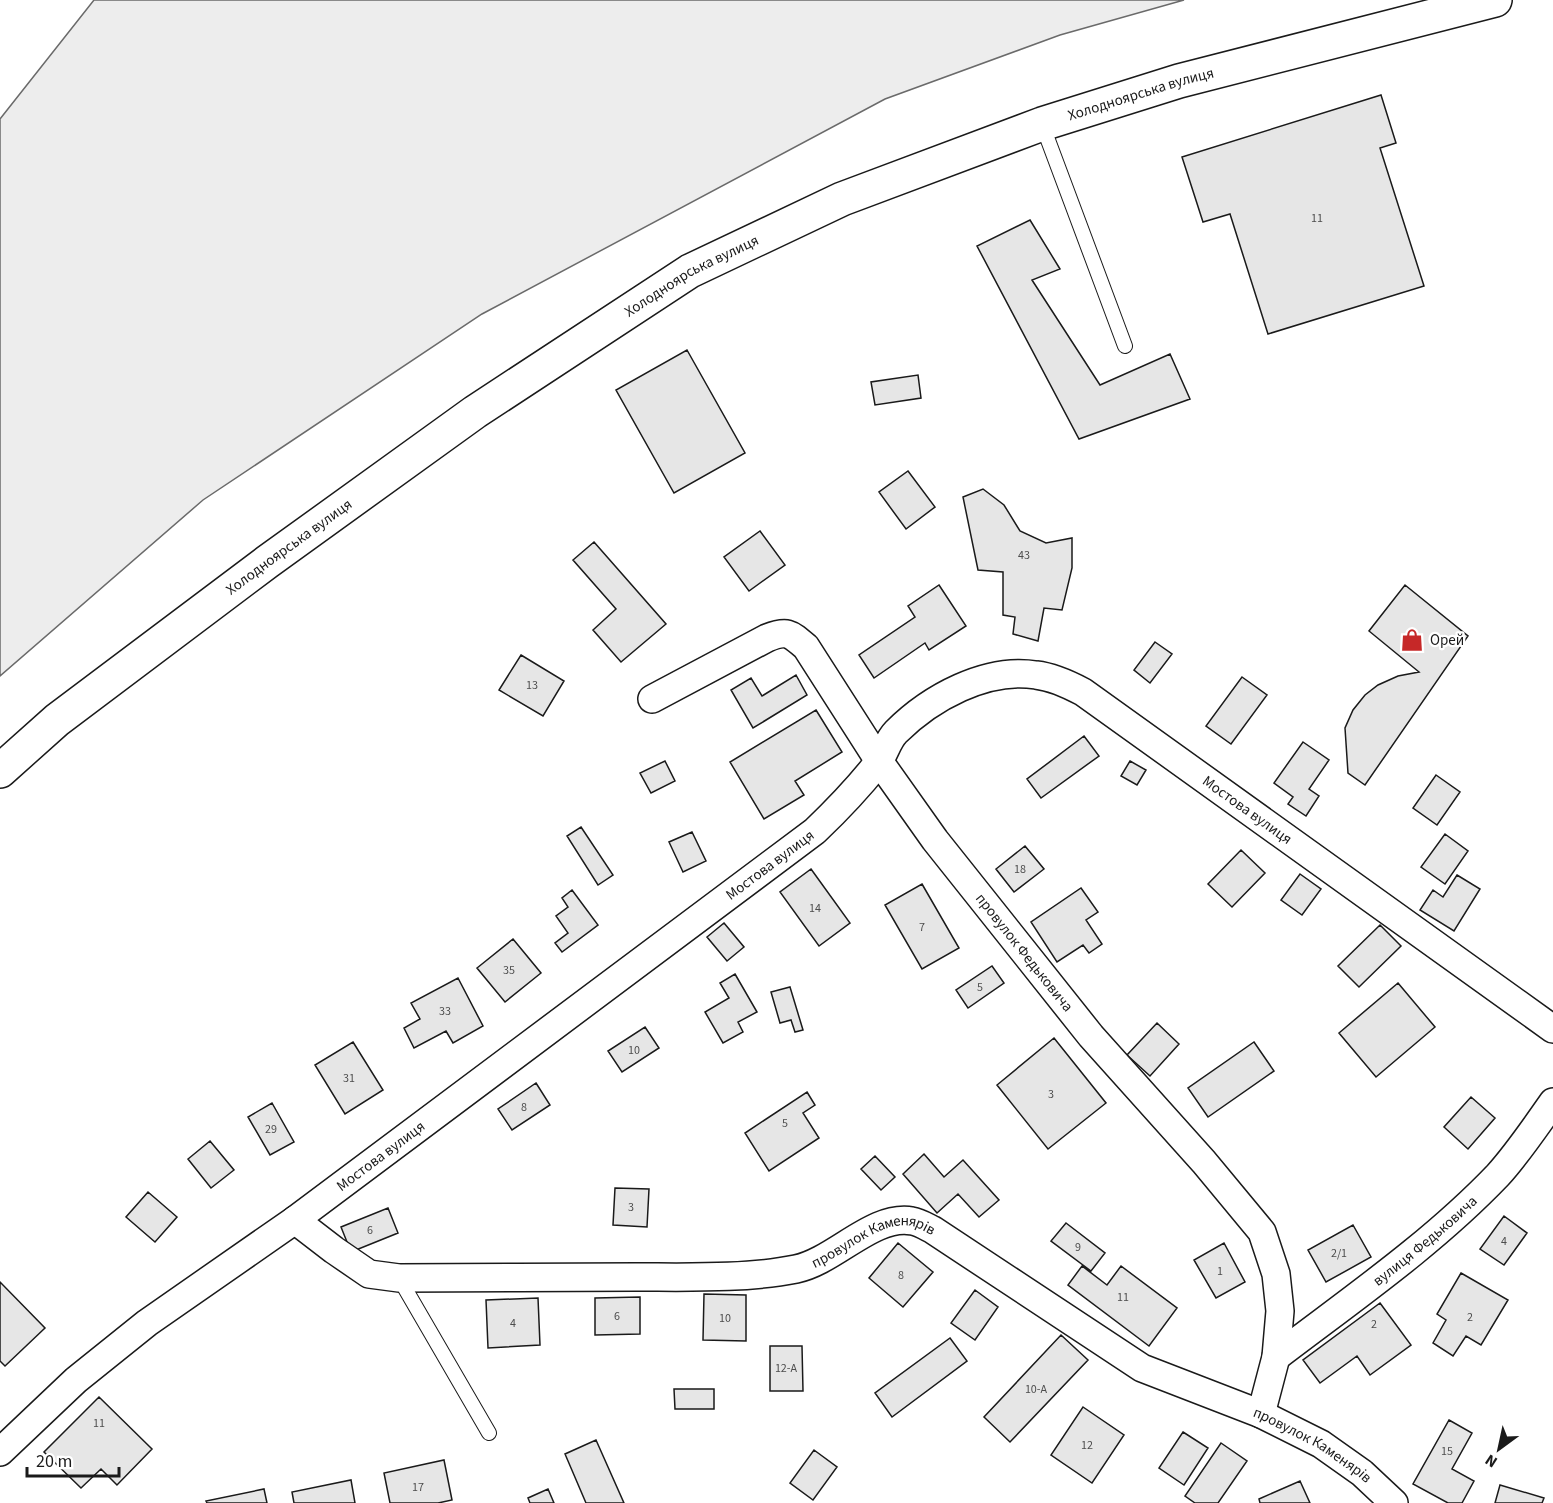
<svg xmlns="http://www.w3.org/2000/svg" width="1553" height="1503" font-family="'Source Sans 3',sans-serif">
<rect width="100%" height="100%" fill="#fff"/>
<!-- built -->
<path fill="#ededed" stroke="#6a6a6a" stroke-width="1.5" d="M94,0H1184L1060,35L885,99L482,314L203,500L0,676V119Z"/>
<!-- building -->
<path fill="#e6e6e6" stroke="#1a1a1a" stroke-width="1.5" d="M1381,95L1396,143L1380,148L1424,286L1268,334L1230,214L1203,222L1182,157Z
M1030,220L1060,269L1032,280L1100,385L1170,354L1190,399L1079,439L977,246Z
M687,350L745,453L674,493L616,390Z
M918,375L921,398L875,405L871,382Z
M908,471L935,507L906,529L879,492Z
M983,489L1004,505L1020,531L1046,543L1072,538V568L1062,610L1044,608L1038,641L1013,634L1015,617L1003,615V572L978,570L963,497Z
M760,531L785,565L749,591L724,557Z
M594,542L666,624L621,662L593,630L616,609L573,560Z
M939,585L966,626L929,650L925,643L874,678L859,655L915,617L908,606Z
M1405,585L1468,636L1365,785L1348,773L1345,728L1353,710L1365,695L1378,685L1398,676L1419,672L1369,631Z
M1155,642L1172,654L1150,683L1134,670Z
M521,655L564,681L543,716L499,690Z
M796,675L807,695L753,728L731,690L751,678L762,696Z
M1242,677L1267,695L1231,744L1206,726Z
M816,710L842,752L795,781L804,795L764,819L730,762Z
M1084,736L1099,756L1041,798L1027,779Z
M1303,742L1329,760L1309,789L1319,796L1306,816L1288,804L1293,797L1274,783Z
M665,761L675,781L651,793L640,773Z
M1130,761L1146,770L1137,785L1121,776Z
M1436,775L1460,792L1437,825L1413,808Z
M581,827L613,875L598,885L567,836Z
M692,832L706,861L683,872L669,842Z
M1445,834L1468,851L1445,884L1421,867Z
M1025,846L1044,869L1014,892L996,869Z
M1241,850L1265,873L1232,907L1208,884Z
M811,869L850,923L819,946L780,892Z
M1300,874L1321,889L1302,915L1281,900Z
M1457,875L1480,889L1454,931L1420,910L1433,890L1443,897Z
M922,884L959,948L922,969L885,905Z
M1081,888L1098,912L1086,920L1102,944L1089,953L1083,945L1057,962L1031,922Z
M572,890L598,925L562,952L555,943L568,933L556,916L568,907L562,898Z
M724,923L744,947L727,961L707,937Z
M1380,925L1401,946L1359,987L1338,966Z
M513,939L541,973L505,1002L477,968Z
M992,966L1004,983L968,1008L956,990Z
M735,974L757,1012L738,1022L743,1032L723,1043L705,1012L729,998L720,983Z
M458,978L483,1026L453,1043L446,1031L414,1048L404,1028L420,1019L411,1003Z
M1398,983L1435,1027L1376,1077L1339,1033Z
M790,987L803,1030L795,1032L791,1020L780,1023L771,992Z
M1157,1023L1179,1044L1150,1076L1127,1055Z
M645,1027L659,1048L622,1072L608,1051Z
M1054,1038L1106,1103L1048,1149L997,1085Z
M353,1042L383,1090L345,1114L315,1065Z
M1254,1042L1274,1071L1208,1117L1188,1088Z
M536,1083L550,1105L512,1130L498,1109Z
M807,1092L815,1105L803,1113L819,1138L769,1171L745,1133Z
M1471,1097L1495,1118L1468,1149L1444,1127Z
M272,1103L294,1142L270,1155L248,1117Z
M210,1141L234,1170L211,1188L188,1159Z
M924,1154L944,1177L963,1160L999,1200L979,1217L958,1194L937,1213L903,1174Z
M875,1156L895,1177L881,1190L861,1169Z
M615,1188L649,1189L647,1227L613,1225Z
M148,1192L177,1217L155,1242L126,1217Z
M388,1208L398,1233L351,1252L341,1227Z
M1504,1216L1527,1233L1504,1265L1480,1249Z
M1066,1223L1105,1253L1091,1271L1051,1241Z
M1353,1225L1371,1257L1326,1282L1308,1250Z
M898,1243L933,1272L903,1307L869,1278Z
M1224,1243L1245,1282L1216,1298L1194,1260Z
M1082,1266L1107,1285L1121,1266L1177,1308L1149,1346L1068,1285Z
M1461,1273L1508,1300L1481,1345L1466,1336L1453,1356L1433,1343L1446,1320L1437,1314Z
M0,1282L45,1328L5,1366L0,1361Z
M975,1290L998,1307L975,1340L951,1323Z
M704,1294L746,1295V1341L703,1340Z
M640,1297V1334L595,1335V1298Z
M538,1298L540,1345L488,1348L486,1300Z
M1380,1303L1411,1345L1370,1375L1357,1356L1320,1383L1303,1360Z
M1061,1335L1088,1360L1010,1442L984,1417Z
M950,1338L967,1361L892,1417L875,1393Z
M770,1346H802L803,1391H770Z
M674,1389H714V1409H675Z
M99,1397L152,1449L117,1485L101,1469L81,1488L44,1452Z
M1083,1407L1124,1435L1092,1483L1051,1455Z
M1449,1420L1472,1433L1452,1469L1474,1481L1462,1503H1448L1413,1484Z
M1183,1432L1208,1448L1184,1485L1159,1468Z
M596,1440L624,1503H586L565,1454Z
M1221,1443L1247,1461L1218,1503H1195L1185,1496Z
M814,1450L837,1467L813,1500L790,1483Z
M444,1460L452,1500L438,1503H390L384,1473Z
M351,1480L355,1503H294L292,1492Z
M1300,1481L1310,1503H1260L1259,1499Z
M1500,1485L1544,1498L1542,1503H1495Z
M264,1489L267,1503H207L206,1501Z
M548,1489L554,1503H530L528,1498Z"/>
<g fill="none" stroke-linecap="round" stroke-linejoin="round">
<!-- service casing -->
<g stroke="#1a1a1a" stroke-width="16">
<path id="service" d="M1042,124L1125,346
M399,1278L489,1433"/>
</g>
<!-- minor casing -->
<g stroke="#1a1a1a" stroke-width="30">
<g id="minor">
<path id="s1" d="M652,699L767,638C787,630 790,633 806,647L879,761L935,840L1091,1036L1204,1162L1262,1232L1276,1274L1280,1311L1276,1357L1261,1414"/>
<path id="s2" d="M295,1220L334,1250L369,1274L399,1278C478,1278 557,1277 636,1277C686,1277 748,1279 796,1269C835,1261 873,1214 912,1221C919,1222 927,1227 933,1230L1142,1368L1261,1414L1321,1444L1362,1473L1394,1503"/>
<path id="s3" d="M1276,1357C1352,1299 1432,1244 1498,1175C1518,1153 1536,1126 1553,1102"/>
<path id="s4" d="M0,1452L76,1380L147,1323L295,1220L815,831C837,810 858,788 877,764C885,754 887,741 896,732C930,698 986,667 1036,675C1053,677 1068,684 1083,692L1553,1029"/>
</g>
</g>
<!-- secondary casing -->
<g stroke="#1a1a1a" stroke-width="36">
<g id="secondary">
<path id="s5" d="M0,771L57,720L267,562L475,412L690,271L842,199L1042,124L1179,81L1495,0"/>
</g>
</g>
<!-- service -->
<use href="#service" stroke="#fff" stroke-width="14"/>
<!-- minor -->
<use href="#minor" stroke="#fff" stroke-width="27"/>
<!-- secondary -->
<use href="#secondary" stroke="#fff" stroke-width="33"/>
</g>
<!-- icons -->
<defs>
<g id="shop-bare" transform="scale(1.8)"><path d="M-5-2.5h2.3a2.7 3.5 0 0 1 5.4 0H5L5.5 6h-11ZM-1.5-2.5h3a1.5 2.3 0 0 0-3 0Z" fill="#c62828" stroke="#fff" stroke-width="2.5" paint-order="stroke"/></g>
</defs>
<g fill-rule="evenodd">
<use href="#shop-bare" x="1412" y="640"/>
</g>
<g text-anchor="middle" stroke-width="4.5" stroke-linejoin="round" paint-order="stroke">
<!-- number labels -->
<g font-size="12" fill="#4d4d4d">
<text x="1317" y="222">11</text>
<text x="1024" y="559">43</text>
<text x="532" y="689">13</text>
<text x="1020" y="873">18</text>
<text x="815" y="912">14</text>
<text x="922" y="931">7</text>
<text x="509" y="974">35</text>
<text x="980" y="991">5</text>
<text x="445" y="1015">33</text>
<text x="634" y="1054">10</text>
<text x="349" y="1082">31</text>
<text x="1051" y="1098">3</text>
<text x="524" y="1111">8</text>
<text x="785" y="1127">5</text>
<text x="271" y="1133">29</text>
<text x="631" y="1211">3</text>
<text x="370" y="1234">6</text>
<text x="1504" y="1245">4</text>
<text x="1078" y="1251">9</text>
<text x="1339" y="1257">2/1</text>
<text x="1220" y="1275">1</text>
<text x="901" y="1279">8</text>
<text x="1123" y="1301">11</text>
<text x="617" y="1320">6</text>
<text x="1470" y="1321">2</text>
<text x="725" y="1322">10</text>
<text x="513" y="1327">4</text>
<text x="1374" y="1328">2</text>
<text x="786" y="1372">12-А</text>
<text x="1036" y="1393">10-А</text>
<text x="99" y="1427">11</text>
<text x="1087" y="1449">12</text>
<text x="1447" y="1455">15</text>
<text x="418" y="1491">17</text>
</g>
<!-- street labels -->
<g font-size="15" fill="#1a1a1a" stroke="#fff">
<text dy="5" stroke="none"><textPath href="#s5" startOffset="1338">Холодноярська вулиця</textPath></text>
<text dy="5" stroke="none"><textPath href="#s5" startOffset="852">Холодноярська вулиця</textPath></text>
<text dy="5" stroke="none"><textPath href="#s5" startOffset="366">Холодноярська вулиця</textPath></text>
<text dy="5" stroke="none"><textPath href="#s4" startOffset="1563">Мостова вулиця</textPath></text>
<text dy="5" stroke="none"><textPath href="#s4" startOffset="969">Мостова вулиця</textPath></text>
<text dy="5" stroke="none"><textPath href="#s1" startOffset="550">провулок Федьковича</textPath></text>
<text dy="5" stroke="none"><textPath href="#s4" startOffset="483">Мостова вулиця</textPath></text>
<text dy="5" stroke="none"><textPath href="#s3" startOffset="189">вулиця Федьковича</textPath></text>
<text dy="5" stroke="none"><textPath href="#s2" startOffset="604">провулок Каменярів</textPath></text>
<text dy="5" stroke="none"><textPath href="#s2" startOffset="1108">провулок Каменярів</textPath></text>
</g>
<!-- poi labels -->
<g font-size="15" fill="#1a1a1a" stroke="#fff" text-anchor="start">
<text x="1430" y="645">Орей</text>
</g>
</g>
<!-- north arrow -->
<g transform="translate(1499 1449) rotate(213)" stroke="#ffffff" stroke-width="4.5" paint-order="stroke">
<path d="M0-4.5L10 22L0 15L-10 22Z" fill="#1a1a1a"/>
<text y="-9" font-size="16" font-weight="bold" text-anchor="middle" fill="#1a1a1a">N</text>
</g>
<!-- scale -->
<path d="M27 1467v9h92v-9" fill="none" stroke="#1a1a1a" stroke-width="3"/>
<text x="36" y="1467" font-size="18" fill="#1a1a1a" stroke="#ffffff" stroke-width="4.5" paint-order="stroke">20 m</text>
</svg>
